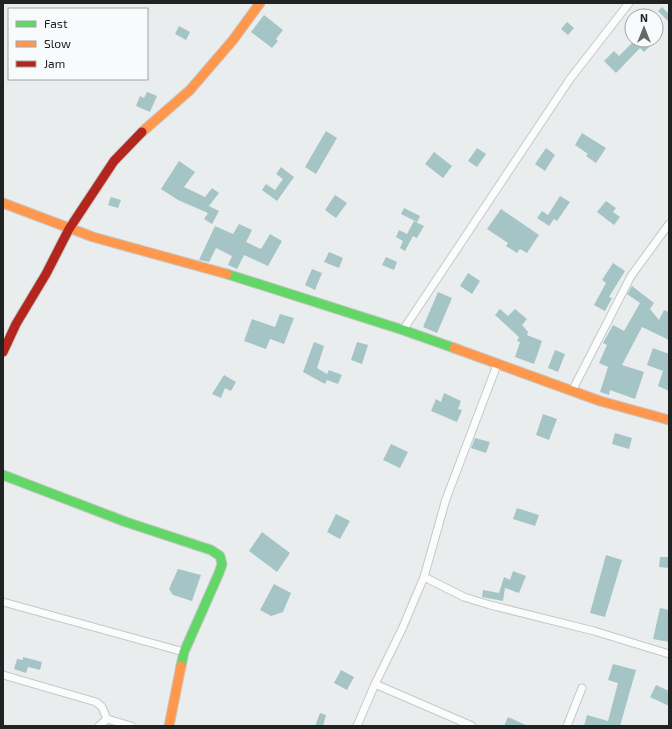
<svg xmlns="http://www.w3.org/2000/svg" width="672" height="729" font-family="'Exo 2',sans-serif">
<rect width="100%" height="100%" fill="#eaeded"/>
<!-- building -->
<path fill="#a5c4c5" d="M662,7L669,14V22L658,11Z
M264,15L283,30L276,39L278,41L272,48L251,32Z
M567,22L574,28L568,35L561,29Z
M179,26L190,32L186,40L175,34Z
M635,40H656L644,52L640,48L616,73L604,61L614,51L619,56Z
M147,92L157,96L150,112L136,106L140,96L144,98Z
M326,131L337,138L316,174L305,167Z
M582,133L606,148L596,163L586,156L588,154L575,145Z
M477,148L486,154L477,167L468,161Z
M546,148L555,155L545,171L535,164Z
M434,152L452,166L443,178L425,164Z
M179,161L195,172L184,187L205,197L212,188L219,193L209,206L219,211L212,224L204,219L208,213L178,200L161,189Z
M281,167L294,177L277,201L262,190L266,184L275,190L283,179L276,174Z
M335,195L347,203L336,218L325,210Z
M560,196L570,202L557,221L554,219L549,226L537,218L542,211L548,215Z
M111,197L121,200L118,208L108,205Z
M606,201L616,208L613,212L620,217L614,225L597,212Z
M404,208L420,216L417,222L401,214Z
M501,209L539,235L527,253L520,249L517,253L506,246L508,243L487,229Z
M414,221L424,226L417,238L413,236L405,251L400,248L403,241L396,237L399,230L407,234Z
M239,224L252,230L246,242L261,249L270,234L282,241L268,266L244,255L237,269L228,265L232,256L216,248L209,262L199,260L215,226L233,234Z
M329,252L343,258L339,268L324,262Z
M386,257L397,262L394,270L382,265Z
M613,263L625,271L609,297L612,298L605,311L594,305L606,283L602,280Z
M312,269L322,273L315,290L305,285Z
M468,273L480,281L472,294L460,286Z
M632,286L654,303L650,309L659,320L664,310L669,312V340L642,327L622,365L644,372L635,399L610,390L609,395L600,392L608,367L599,363L607,345L603,343L613,325L624,331L640,303L627,294Z
M438,292L452,298L437,333L423,327Z
M500,309L508,316L515,309L527,319L522,325L528,332L527,335L542,341L534,364L515,357L520,342L517,341L519,337L495,315Z
M280,314L294,318L284,344L270,339L266,349L244,341L252,319L275,327Z
M314,342L324,346L317,368L327,374L329,370L342,375L338,384L327,380L325,384L303,372Z
M357,342L368,345L362,364L351,360Z
M653,348L669,354V391L658,386L663,371L647,365Z
M555,350L565,354L558,372L548,368Z
M224,375L236,382L231,391L225,388L221,398L212,394Z
M444,393L461,401L458,409L462,410L457,422L431,411L436,399L441,402Z
M543,414L557,419L549,440L536,435Z
M615,433L632,438L629,449L612,444Z
M475,438L490,442L486,453L471,448Z
M391,444L408,452L400,468L383,460Z
M517,508L539,515L535,526L513,519Z
M336,514L350,521L340,539L327,532Z
M262,532L290,553L277,572L249,551Z
M606,555L622,560L605,617L590,613Z
M660,557H669V568L659,567Z
M178,569L201,575L192,601L173,595L169,589Z
M513,571L526,576L519,593L505,588L503,601L482,597L483,590L499,593L504,577L510,580Z
M274,584L291,593L283,612L271,616L260,610Z
M660,608L669,610V642L653,639Z
M23,657L42,662L40,670L28,667L26,673L14,669L17,659L23,660Z
M613,664L636,670L620,726H584L587,715L608,721L618,683L608,680Z
M341,670L354,677L347,690L334,683Z
M656,685L669,691V706L650,697Z
M320,713L326,715L323,726H315Z
M508,717L528,726H504Z"/>
<g fill="none" stroke-linecap="round" stroke-linejoin="round">
<!-- street casing -->
<g stroke="#c6c8c8" stroke-width="9">
<path id="street" d="M403,330L570,79L629,3
M572,391L631,276L669,224
M424,577L464,597L490,605L594,631L669,654
M3,602L184,652
M3,675L96,702L102,707L107,719
M375,684L472,726
M99,726L107,719L131,726
M357,726L375,684L402,629L424,577L446,499L497,365
M567,726L582,688"/>
</g>
<!-- fast casing -->
<g stroke="#c6c8c8" stroke-width="11">
<path id="fast" d="M227,274L403,330L454,348
M3,475L126,522L211,550L220,556L222,564L219,573L184,652L181,666"/>
</g>
<!-- slow casing -->
<g stroke="#c6c8c8" stroke-width="11">
<path id="slow" d="M142,132L190,90L233,40L260,3
M3,203L93,237L227,274
M454,348L600,401L669,420
M169,726L181,666"/>
</g>
<!-- jam casing -->
<g stroke="#c6c8c8" stroke-width="11">
<path id="jam" d="M3,352L16,324L46,274L69,229L114,161L142,132"/>
</g>
<!-- street -->
<use href="#street" stroke="#fcfcfc" stroke-width="7"/>
<!-- fast -->
<use href="#fast" stroke="#63d668" stroke-width="9"/>
<!-- slow -->
<use href="#slow" stroke="#ff974d" stroke-width="9"/>
<!-- jam -->
<use href="#jam" stroke="#b3261e" stroke-width="9"/>
</g>
<!-- border -->
<rect width="672" height="729" fill="none" stroke="#212222" stroke-width="8"/>
<!-- legend -->
<rect x="8" y="8" width="140" height="72" fill="#f7fbfb" stroke="#a1a4a4"/>
<rect x="16" y="21" width="20" height="6" fill="#63d668" stroke="#a1a4a4"/>
<text x="44" y="28" font-size="12" fill="#212222">Fast</text>
<rect x="16" y="41" width="20" height="6" fill="#ff974d" stroke="#a1a4a4"/>
<text x="44" y="48" font-size="12" fill="#212222">Slow</text>
<rect x="16" y="61" width="20" height="6" fill="#b3261e" stroke="#a1a4a4"/>
<text x="44" y="68" font-size="12" fill="#212222">Jam</text>
<!-- north arrow -->
<g transform="translate(644 28)"><circle r="19" fill="#f7fbfb" stroke="#a1a4a4"/>
<path d="M0-3L7 15L0 10L-7 15Z" fill="#676969"/>
<text y="-6" font-size="11" font-weight="bold" text-anchor="middle" fill="#212222">N</text>
</g>
</svg>
